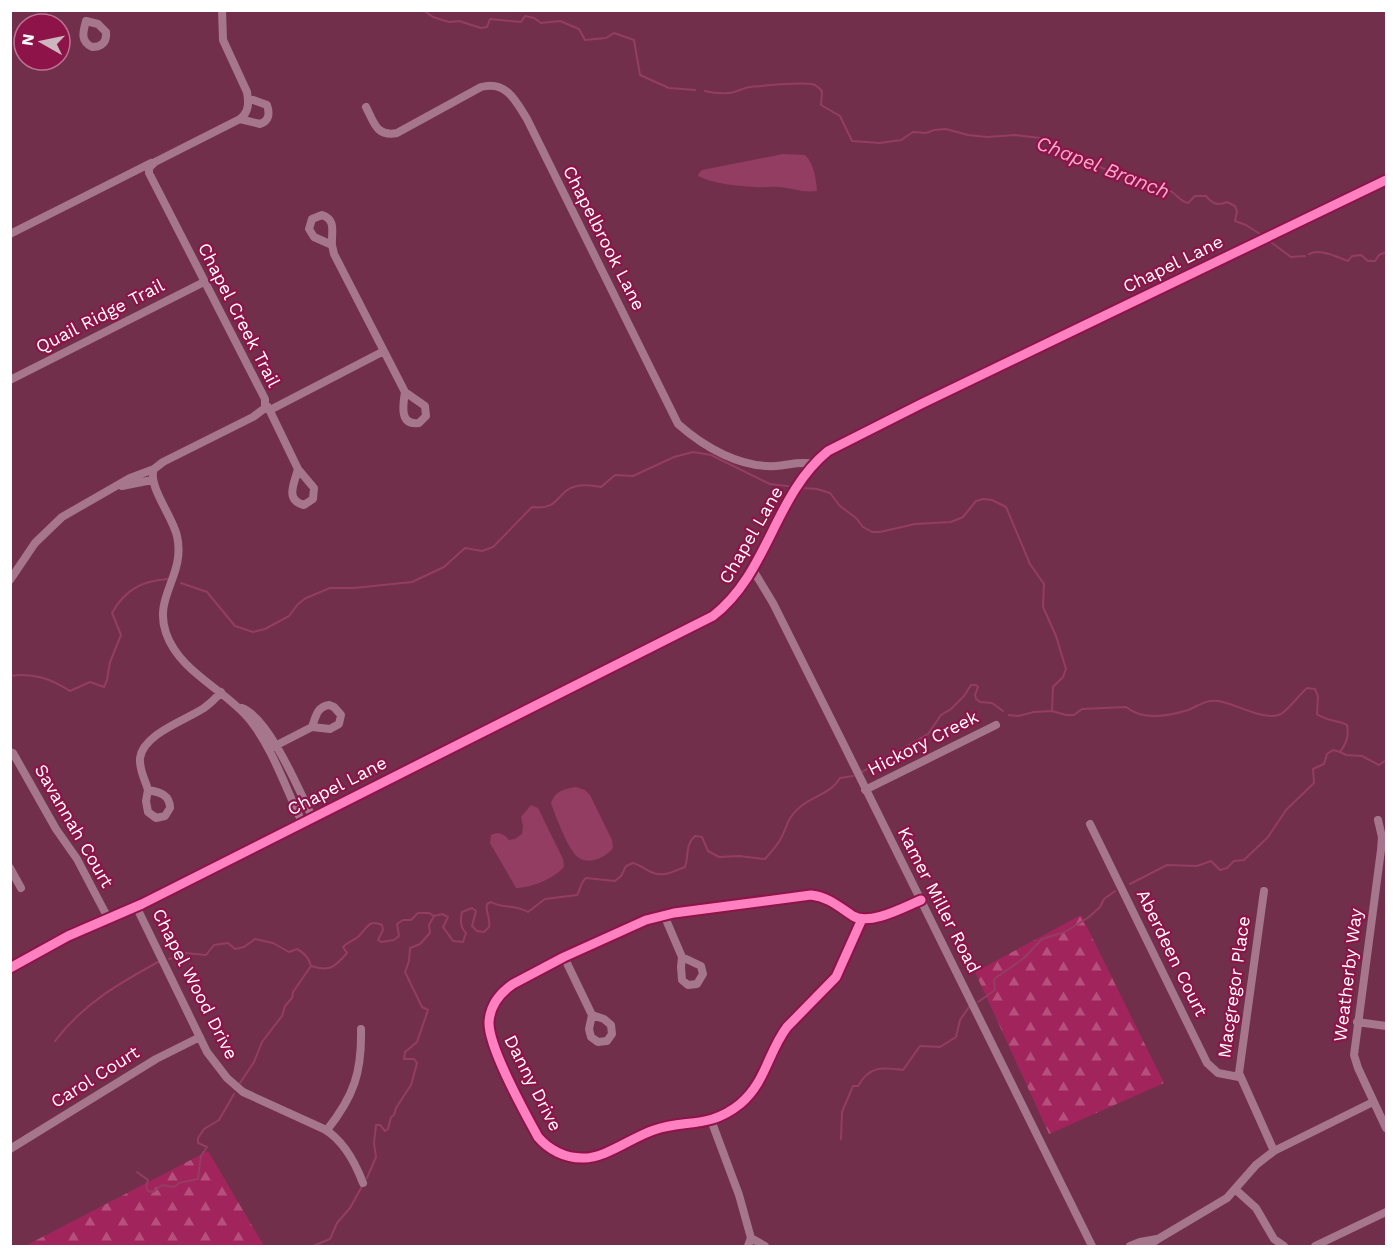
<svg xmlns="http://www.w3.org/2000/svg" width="1397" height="1257" font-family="'Work Sans',sans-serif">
<defs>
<pattern id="forest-firs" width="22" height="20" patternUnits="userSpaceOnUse" patternTransform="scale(1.5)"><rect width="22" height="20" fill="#a2245c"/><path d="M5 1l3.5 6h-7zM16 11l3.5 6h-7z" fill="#b5507d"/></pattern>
</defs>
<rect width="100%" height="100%" fill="#712f4c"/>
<!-- forest -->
<path fill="url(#forest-firs)" d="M1081,915L1164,1083L1049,1134L975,972Z
M208,1151L264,1246H25Z"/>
<!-- water -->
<path fill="#943d62" d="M783,154L805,155C814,164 816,178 817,191C803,193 793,188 779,187C771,186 763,188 755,187C738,186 714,184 698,176L699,173L702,170Z
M576,787L585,790L590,795L612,840L613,848C606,857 590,865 579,858C569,852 555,815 551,803C555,791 564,789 576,787Z
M531,805L538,808L563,859L564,867C553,879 531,888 516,888L490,843L491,835C499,831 504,834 509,840L515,839L522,834L523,826L521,817Z"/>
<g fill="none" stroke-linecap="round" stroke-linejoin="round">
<!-- stream -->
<path stroke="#943d62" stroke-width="2" d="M423,10L433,17L449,22L459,21L481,28L487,27L490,19L521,22L525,16L534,18L541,23L560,21L579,29L585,40L606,38L614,33L634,40L640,75L669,88L695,90
M705,91C713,93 720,94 728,93C736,93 742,88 750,87C761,86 807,81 815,85C818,87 820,89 822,91L821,105L840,116L852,141L880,143L901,140L913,132L926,133L934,130L946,129L968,135L987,137L1015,135L1040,138L1119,176C1136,175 1156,183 1172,192C1178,196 1180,201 1188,203L1195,196H1206C1213,204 1217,206 1227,202L1235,206L1237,211L1235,221L1246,225L1263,236
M1272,243L1291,257L1305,256
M1309,254C1321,248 1336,257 1348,261L1352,256L1361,255L1368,261H1375L1379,255L1386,252
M801,488L817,489L830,493L840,506L856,518L863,527L872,532H880L915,524L951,522L963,517L976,501L983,499L992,500L1006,507L1030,564L1044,584L1043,607L1056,636L1066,669L1063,677L1053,687L1052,711
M181,583L207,592L235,626L253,632L265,629L289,616L298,604L306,598L330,588H354L412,582L444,567L465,548L482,551L493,547L532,507C561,511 556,490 577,486C584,484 594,486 601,487L615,475L633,476L674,457L693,452L711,455L770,484L795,487
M10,676C33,672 51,679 70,691L90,682L104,687L107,680L110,662L121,635L112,613C125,590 141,581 168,579
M1009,715L1018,716L1034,712L1052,711L1066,715H1074L1082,709L1126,707C1143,721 1169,716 1188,710C1198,706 1207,699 1218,701C1235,703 1264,722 1281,714C1288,710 1299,695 1307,688L1315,689L1318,696L1317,714C1326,721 1337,720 1347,725C1349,736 1347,742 1340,752L1346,755L1362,756L1379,765L1386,760
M860,773L928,734L941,715L951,709L964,696L971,685H976L978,687L975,695L976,699L980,702L992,703L1003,711
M1130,884L1167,865L1197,866L1211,861L1220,870L1227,868L1234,861L1244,860L1268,837L1286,810L1314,783L1313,769L1324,764L1327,754L1333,750L1340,752
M169,959L186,953L206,955L214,945L228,943L235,949L244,947L255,939L273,943L289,952L297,949C305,953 309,958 311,966
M311,966C330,972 335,967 347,953L343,947C348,941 354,941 359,936C368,927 369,919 382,925L383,930L378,940L381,942L394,940L399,936L397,924L403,920H411L418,913H429L434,916
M978,1002L995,990L994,979L1024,958L1042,939L1065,932L1089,917L1100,907L1104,899L1115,891
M55,1041C83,1004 118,984 158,962
M240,1083L254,1062L262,1042L282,1016L285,1006L292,998L293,992L311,966
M841,1139L842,1112L853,1086H858C869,1066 882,1067 903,1070L920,1046L940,1047L956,1037L960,1020L969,1007
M137,1172L148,1180L146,1186L148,1191L153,1192L162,1185L174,1187L179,1183L198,1179L201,1156L207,1147L198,1143V1138L204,1129L219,1120L234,1094
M367,1178L376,1157L374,1143L376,1125H380L385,1131L388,1129L391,1117L394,1115L396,1108L411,1085L417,1063L414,1059H404L405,1052L417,1042L428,1010L422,1007L405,972L409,961L410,948L420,944L430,933L429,925L434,916L442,914L448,917L443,927L453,941L463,942L466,933C460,927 460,920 462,912L472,908L476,911L472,926L477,931L484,932L489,927C491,918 485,912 487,904L491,902C503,909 514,904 528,912L545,899L577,895C581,889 580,883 586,878L615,881L621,876L626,866L633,863C640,865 645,869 651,872C663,878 674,871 685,867C689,855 685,845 695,836L702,837L708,851L719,857L739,856L765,859C770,853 776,847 780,840C787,829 786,819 799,808C812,796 831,794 840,778L853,776
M313,1246L330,1239L337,1223L350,1208L361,1188"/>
<!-- minor -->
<path stroke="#a6768c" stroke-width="8" d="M222,10L223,40L247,92C249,103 249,112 240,119L155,162L149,168V173L265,399V408L253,417L163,462L154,469C147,485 173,517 177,536C186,575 153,596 166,633C180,673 225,689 250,720C273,749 286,789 302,822
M86,21L98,24L106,32C107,42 102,47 92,47C80,41 83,32 86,21Z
M366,107C374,122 376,137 397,133L481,87C506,80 516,101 527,119L678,424C704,447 740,468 776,466C789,465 800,461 813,464
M240,119L260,124C269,121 270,114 267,105L248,98
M322,215C337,220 331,233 332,245L314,237L309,229L312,219Z
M10,234L151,163
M332,245L334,254L405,392
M10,380L204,282
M405,392L425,406L426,416L419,423C399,426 403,405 405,392Z
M268,407L298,469
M270,410L384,351
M298,469L314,488L313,499L304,505C284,500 295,482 298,469Z
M122,486L152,480
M753,570L773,603L844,745L1092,1246
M10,580L35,543L62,517L130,478L154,469
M329,705L334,707L341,715L339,724L330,729L312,727C316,716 317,707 329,705Z
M242,708C269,718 299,790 312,817
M271,748L312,727
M10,752L13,753L56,829L77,859L108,918
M148,790C145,779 139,770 140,758C143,734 186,720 204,708C211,703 216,698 221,692
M148,790C160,792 170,795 170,808L165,816L156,818L148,812L146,801Z
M865,790L996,725
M1378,820L1382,837L1381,850L1354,1055L1358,1068L1386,1128
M1090,824L1207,1063L1218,1073L1239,1077
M10,868L21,888
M1264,891L1239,1073L1274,1151
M136,906L207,1052L227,1078L243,1092L324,1129C343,1140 355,1162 363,1183
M664,915L682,957
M862,919L836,977L787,1027C768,1052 766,1082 740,1104C709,1129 686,1119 654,1130C632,1137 605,1159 582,1158C565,1158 549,1150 538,1137C525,1113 488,1047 489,1022C490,1006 500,993 513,984L564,957L646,920L674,913L811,895C829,897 839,907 853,916C870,926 904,907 921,900
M564,957L592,1015
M682,957L701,966L703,974L697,984L688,985L682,980L681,967Z
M10,968L68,936L142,904L713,616C768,574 774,495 828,451L921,404L1386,180
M592,1015L604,1019L611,1025L612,1034L607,1041L598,1042L591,1037L589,1029Z
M1357,1022L1386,1026
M711,1120L739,1195L751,1238
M327,1130C354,1096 362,1072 361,1029
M10,1149L156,1059L200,1037
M1236,1190L1256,1208L1274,1239L1284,1246
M748,1246L751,1238L765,1246
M1130,1246L1140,1242L1157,1239
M1148,1246L1158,1239L1227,1198L1256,1165L1274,1151L1373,1102
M1315,1246L1386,1212"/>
<!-- cycleway casing -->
<g stroke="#8d1348" stroke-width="13">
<path id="cycleway" d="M862,919L836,977L787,1027C768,1052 766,1082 740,1104C709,1129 686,1119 654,1130C632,1137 605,1159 582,1158C565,1158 549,1150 538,1137C525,1113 488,1047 489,1022C490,1006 500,993 513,984L564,957L646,920L674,913L811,895C829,897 839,907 853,916C870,926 904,907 921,900
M10,968L68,936L142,904L713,616C768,574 774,495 828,451L921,404L1386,180"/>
</g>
<!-- cycleway -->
<use href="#cycleway" stroke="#ff80c0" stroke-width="9"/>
</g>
<g text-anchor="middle" stroke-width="4.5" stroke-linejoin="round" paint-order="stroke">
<!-- street labels -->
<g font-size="18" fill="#fff" stroke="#8d1348">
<text transform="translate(604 238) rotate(63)" y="6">Chapelbrook Lane</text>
<text transform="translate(1173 264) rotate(-26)" y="6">Chapel Lane</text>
<text transform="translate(239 315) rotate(63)" y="6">Chapel Creek Trail</text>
<text transform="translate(100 316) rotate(-27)" y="6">Quail Ridge Trail</text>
<text transform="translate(751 535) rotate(-60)" y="6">Chapel Lane</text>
<text transform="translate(923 743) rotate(-27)" y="6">Hickory Creek</text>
<text transform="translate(337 786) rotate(-27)" y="6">Chapel Lane</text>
<text transform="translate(74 826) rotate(60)" y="6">Savannah Court</text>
<text transform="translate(939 900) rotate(63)" y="6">Kamer Miller Road</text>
<text transform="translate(1172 953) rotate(64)" y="6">Aberdeen Court</text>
<text transform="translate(1348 975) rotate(-83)" y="6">Weatherby Way</text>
<text transform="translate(195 984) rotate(63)" y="6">Chapel Wood Drive</text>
<text transform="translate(1234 987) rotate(-82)" y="6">Macgregor Place</text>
<text transform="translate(95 1077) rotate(-32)" y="6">Carol Court</text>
<text transform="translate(533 1083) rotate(63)" y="6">Danny Drive</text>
</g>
<!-- water labels -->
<g font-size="20" font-style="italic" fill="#f8a9cc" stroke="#8d1348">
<text transform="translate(1103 167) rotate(21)" y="7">Chapel Branch</text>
</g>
</g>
<!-- border -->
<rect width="1397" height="1257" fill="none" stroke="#ffffff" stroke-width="24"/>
<!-- north arrow -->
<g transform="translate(42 42) rotate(279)"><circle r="28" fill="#8d1348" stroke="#bb7191" stroke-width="1.5"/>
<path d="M0-4.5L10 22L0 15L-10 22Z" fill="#cdb6c0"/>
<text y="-9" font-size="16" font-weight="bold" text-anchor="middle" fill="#ffffff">N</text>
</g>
</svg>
